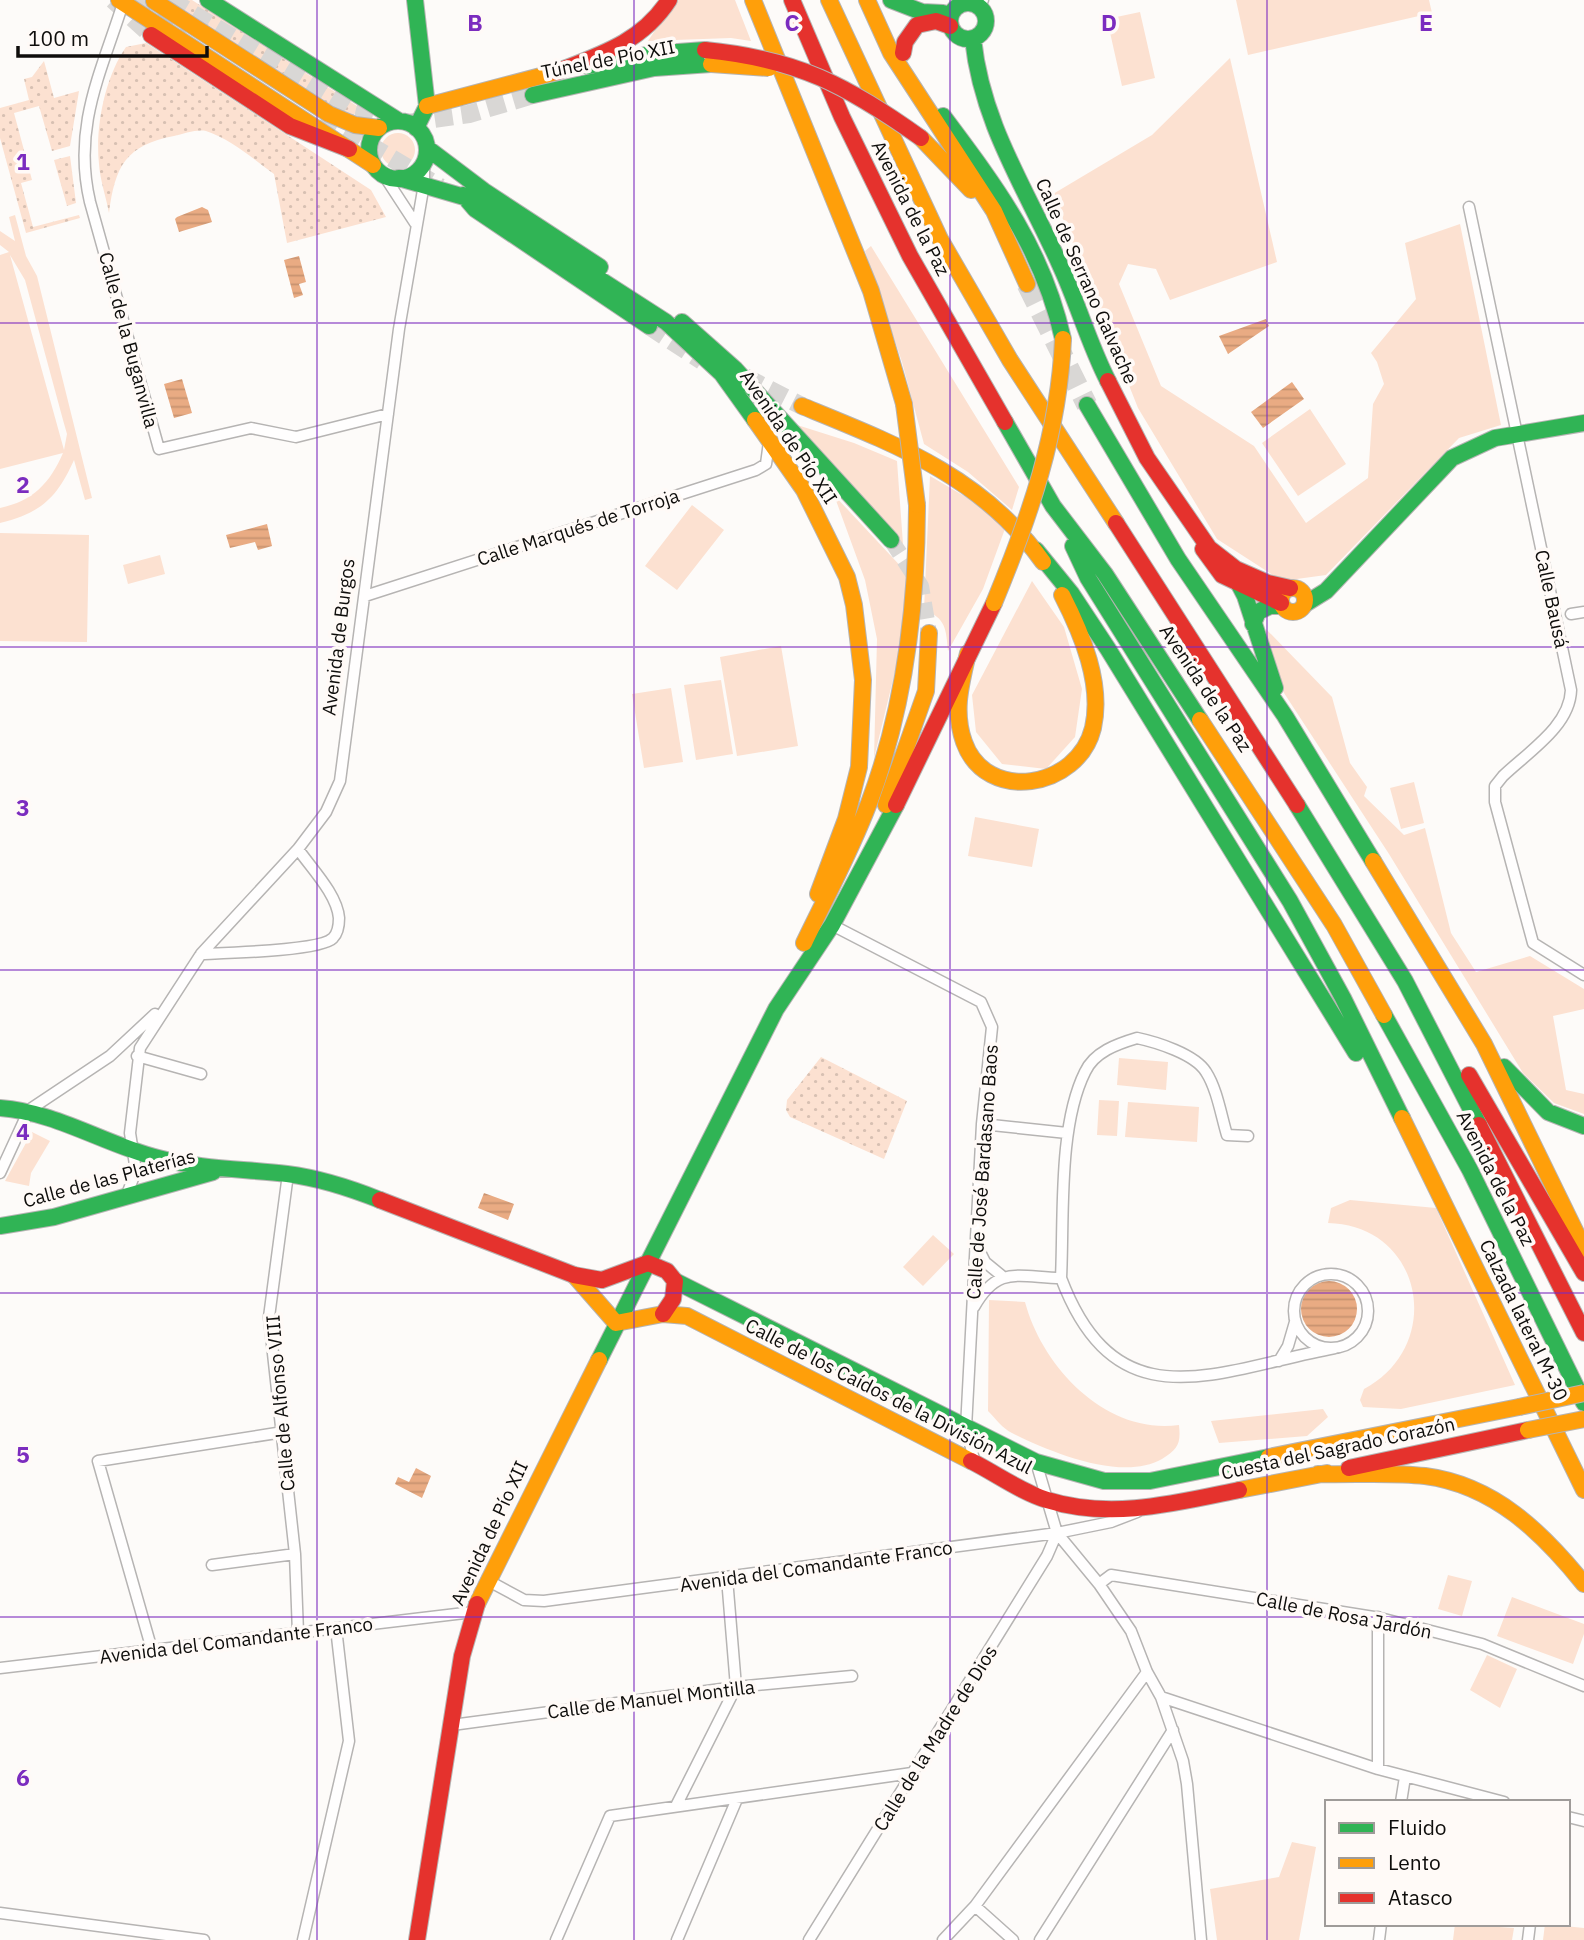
<svg xmlns="http://www.w3.org/2000/svg" width="1584" height="1940" font-family="'IBM Plex Sans',sans-serif">
<defs>
<pattern id="garden-dots" width="8" height="8" patternUnits="userSpaceOnUse" patternTransform="scale(1.75)"><rect width="8" height="8" fill="#fce1d1"/><path d="M2 2h.1M6 6h.1" fill="none" stroke="#d7c0b2" stroke-width="1.8" stroke-linecap="round"/></pattern>
<pattern id="water-rules" width="6" height="5" patternUnits="userSpaceOnUse" patternTransform="scale(1.75)"><rect width="6" height="5" fill="#e9ab83"/><path d="M0 2.5h6" fill="none" stroke="#c79270"/></pattern>
</defs>
<rect width="100%" height="100%" fill="#fdfbf9"/>
<!-- green -->
<path fill="#fce1d1" fill-rule="evenodd" d="M675,0H735L751,41L731,38L648,41Z
M1236,0H1429L1432,13L1248,55Z
M1140,12L1155,78L1122,86L1107,19Z
M1230,58L1277,262L1170,300L1156,269L1128,264L1119,284L1161,386L1254,446L1306,523L1368,478L1373,404L1384,384L1377,362L1371,353L1416,299L1405,243L1460,224L1501,425L1459,438L1326,575L1282,581L1217,539L1138,408L1053,194L1152,135Z
M381 150a17 17 0 1 1 34 0a17 17 0 1 1-34 0Z
M15,215L26,256L37,276L92,498L85,500L74,460C57,498 41,513 0,523V508C33,501 50,483 63,453L0,469V255L9,252L0,245V231L15,241L9,217ZM10,255L25,280L63,420L67,434L64,450Z
M871,246L1019,487L1012,510L968,472L924,444L902,362L865,251Z
M1310,409L1346,464L1298,496L1262,443Z
M794,424L854,443L897,461L903,544Z
M930,476L971,500L1006,526L983,589L948,651C946,629 946,618 924,610Z
M834,495L907,573L900,651L874,758L877,639L865,580Z
M692,505L724,530L677,590L645,566Z
M0,533L89,535L87,642L0,641Z
M160,555L165,574L128,584L123,565Z
M1032,581L1064,627L1082,689L1075,737L1046,769L1002,764L976,732L972,695Z
M1266,629L1332,697L1350,763L1367,787L1364,796L1404,835L1425,828L1451,933L1476,972L1530,956L1584,989V1009L1553,1016L1566,1090L1584,1094V1114L1554,1103L1523,1073L1389,854L1284,693L1266,653Z
M781,646L798,746L737,756L720,657Z
M721,680L733,754L696,760L684,685Z
M671,688L683,762L644,768L632,694Z
M1414,782L1424,823L1401,829L1390,788Z
M975,817L1039,829L1032,867L968,856Z
M1119,1058L1168,1062L1166,1090L1117,1085Z
M1099,1100L1119,1101L1117,1136L1097,1135Z
M1128,1102L1199,1107L1197,1142L1125,1137Z
M32,1132L50,1141L31,1173L29,1186L5,1181Z
M1350,1200L1436,1208L1515,1385L1401,1409L1363,1407L1360,1400L1364,1389C1446,1345 1423,1225 1328,1223L1331,1208Z
M933,1235L954,1254L923,1286L903,1267Z
M989,1300L1025,1302C1042,1366 1105,1435 1179,1425C1181,1444 1178,1449 1162,1459C1122,1482 1050,1452 1012,1433C1003,1429 995,1418 988,1411Z
M1323,1409L1328,1417L1307,1436L1219,1443L1211,1421Z
M1448,1575L1472,1581L1462,1616L1438,1609Z
M1512,1597L1584,1624V1634L1573,1664L1497,1636Z
M1487,1655L1517,1669L1500,1708L1470,1690Z
M1292,1842L1316,1847L1299,1940H1217L1210,1889L1279,1877Z
M1455,1924L1514,1928L1512,1940H1453Z
M1545,1924L1584,1928V1940H1543Z"/>
<!-- garden -->
<path fill="url(#garden-dots)" d="M163,0H192L357,106L358,111L353,115L340,114Z
M146,43L371,190L386,217L287,243L274,174C253,159 231,139 206,131C197,129 183,134 174,136C126,145 115,166 109,213C106,197 100,180 99,164C95,127 105,77 126,47Z
M44,61L54,98L79,91L70,146L52,151L39,106L14,113L32,180L21,183L33,227L79,215L80,218L26,233L0,138V108L29,100L24,79L32,77Z
M70,156L76,203L67,206L54,160Z
M821,1057L907,1101L884,1159L790,1117L786,1110L787,1100Z"/>
<!-- water -->
<path fill="url(#water-rules)" d="M202,207L208,210L212,222L179,232L175,219L177,217Z
M299,256L306,282L299,284L303,295L294,298L284,260Z
M1266,319L1269,326L1228,354L1219,336Z
M182,379L192,413L174,418L164,384Z
M1292,382L1304,399L1263,428L1251,412Z
M267,524L272,546L258,550L255,542L230,548L226,535Z
M484,1193L514,1204L508,1220L478,1208Z
M1301 1309a28 28 0 1 1 56 0a28 28 0 1 1-56 0Z
M416,1468L431,1476L422,1498L395,1484L398,1477L409,1482Z"/>
<g fill="none" stroke-linecap="round" stroke-linejoin="round">
<!-- secondary-tunnel -->
<path stroke="#d9d7d5" stroke-width="16" stroke-dasharray="16 8" stroke-linecap="butt" d="M891,540L921,586L929,633"/>
<!-- primary-tunnel -->
<path stroke="#d9d7d5" stroke-width="18" stroke-dasharray="18 9" stroke-linecap="butt" d="M113,0L151,35
M135,0L186,32
M170,0L352,109L407,123L469,114L533,95
M322,117L440,187
M649,326L702,361
M745,377L802,406"/>
<!-- highway-tunnel -->
<path stroke="#d9d7d5" stroke-width="21" stroke-dasharray="21 10" stroke-linecap="butt" d="M1027,284L1087,405"/>
<!-- street casing -->
<g stroke="#b6b4b3" stroke-width="13">
<path id="street" d="M124,0C102,71 72,126 90,202L159,449L251,428L296,437L388,414
M978,6L983,0
M383,174L415,223
M1469,207L1571,690C1570,726 1528,752 1503,776L1495,786V802L1533,943L1584,975
M365,596L756,470L766,464L769,442
M1571,614L1584,612
M832,925L981,1002L992,1027L982,1124L966,1428L975,1463
M201,954C224,953 321,951 333,938C338,933 339,925 339,918C337,894 311,868 298,849
M137,1056L201,1074
M982,1124L1067,1133
M1248,1136L1227,1135C1221,1115 1217,1089 1206,1072C1195,1054 1156,1042 1137,1038C1117,1044 1094,1052 1085,1072C1058,1126 1064,1218 1061,1278C1117,1426 1217,1370 1335,1348
M0,1173L29,1110L110,1056L155,1014
M288,1174L269,1317L295,1554L298,1633
M127,1194L136,1171L130,1133L140,1048L201,954L298,849L326,812L340,781L399,329L424,184V161
M976,1244L985,1262L1002,1276
M1294 1311a37 37 0 1 1 74 0a37 37 0 1 1-74 0Z
M974,1307C998,1265 1017,1277 1061,1278
M1279,1361L1288,1346L1295,1322
M1036,1462L1057,1533L1099,1584L1131,1631L1147,1672L1161,1697L1183,1761L1187,1784L1201,1940
M212,1565L295,1554
M727,1578L736,1687
M487,1580L524,1600L544,1601L1057,1533L1111,1522L1137,1512
M1099,1584L1111,1575L1380,1618L1482,1644L1584,1686
M1378,1617V1769
M152,1650L98,1461L283,1432
M0,1668L473,1612
M1161,1697L1378,1769L1504,1802
M452,1725L736,1687L852,1676
M1401,1802L1405,1777
M676,1806L736,1687
M1568,1817L1584,1821
M975,1906L1013,1940
M0,1913L204,1940
M303,1940L349,1741L336,1628
M556,1940L610,1816L912,1773
M677,1940L737,1799
M809,1940L1047,1556L1057,1533
M943,1940L975,1906L1147,1672
M1040,1940L1173,1730
M1379,1940L1381,1924
M1528,1940L1530,1924"/>
</g>
<!-- fast casing -->
<g stroke="#b6b4b3" stroke-width="18">
<path id="fast" d="M208,0L399,121
M415,0L427,106L416,128
M891,0L922,12L943,13
M950 21a18 18 0 1 1 36 0a18 18 0 1 1-36 0Z
M973,39C982,125 1027,190 1061,267C1078,304 1089,344 1108,381
M588,66L651,54L705,50
M533,95L654,68L711,64
M943,116C997,188 1043,249 1063,339
M369 150a29 29 0 1 1 58 0a29 29 0 1 1-58 0Z
M427,148L484,191L600,267
M399,178L478,201L666,322L722,374L755,420
M463,195L475,209L649,326
M682,322L735,369L891,540
M1087,405L1178,559L1285,716L1373,861
M1005,422L1053,506L1105,574L1200,720
M1073,546L1088,578L1290,901L1343,998L1402,1118
M1036,550L1071,593L1108,649L1356,1053
M1228,563L1245,596L1275,688
M1305,604L1326,591L1452,458L1495,438L1584,423
M1253,624L1258,612L1270,606H1282
M1297,805L1405,981L1479,1125
M1384,1015L1470,1170L1584,1403
M1504,1067L1548,1112L1584,1126
M0,1108C56,1112 104,1144 158,1158C200,1169 244,1169 287,1174C319,1178 350,1188 380,1200
M0,1226L54,1217L213,1172
M675,1281L1036,1462L1104,1481H1150L1269,1457
M599,1360L776,1009L832,925L896,805"/>
</g>
<!-- slow casing -->
<g stroke="#b6b4b3" stroke-width="18">
<path id="slow" d="M119,0L373,165
M753,0L871,291L904,404
M829,0L940,239L1010,360L1116,523
M867,0L891,53L994,211L1027,284
M154,1L329,114L355,125L379,128
M427,106L556,72
M921,138L971,190
M802,406C895,444 983,477 1043,562
M755,420L804,490L847,577L854,605L863,680L859,767L846,819L818,894
M1281 600a12 12 0 1 1 24 0a12 12 0 1 1-24 0Z
M968,653C961,684 953,711 964,742C986,804 1078,789 1093,728C1103,684 1082,634 1062,595
M1200,720L1334,925L1384,1015
M886,805L926,691L929,633
M1373,861L1484,1044L1584,1249
M804,943C826,897 851,851 869,803C905,707 917,607 917,505
M1402,1118L1584,1490
M574,1275L616,1323
M616,1323L663,1314L687,1316L971,1461
M1269,1457L1519,1407
M1318,1474C1353,1475 1390,1472 1425,1476C1494,1485 1542,1532 1584,1584
M1239,1490L1327,1473
M477,1604L599,1360"/>
</g>
<!-- jam casing -->
<g stroke="#b6b4b3" stroke-width="18">
<path id="jam" d="M792,0L842,117L910,256L1005,422
M151,35L290,126L349,149
M903,53L905,42L917,25L936,21L950,26
M556,72C600,55 642,42 669,0
M1108,381L1147,458L1209,548L1236,569L1268,583L1290,588
M1116,523L1297,805
M1203,549L1222,575L1281,603
M896,805L994,603
M1469,1075L1584,1273
M1479,1125L1584,1333
M380,1200L574,1275L602,1280L648,1263L667,1271L675,1281L673,1299L663,1314
M971,1461C995,1473 1021,1492 1047,1500C1111,1520 1176,1503 1239,1490
M1349,1468L1528,1430
M417,1940L462,1656L477,1604"/>
</g>
<!-- street -->
<use href="#street" stroke="#fffefe" stroke-width="10"/>
<!-- fast -->
<use href="#fast" stroke="#30b455" stroke-width="16"/>
<!-- slow -->
<use href="#slow" stroke="#ff9f0a" stroke-width="16"/>
<!-- jam -->
<use href="#jam" stroke="#e5322d" stroke-width="16"/>
<!-- slow-bridge casing -->
<g stroke="#b6b4b3" stroke-width="18" stroke-linecap="butt">
<path id="slow-bridge" d="M711,64L769,68
M904,404L917,505
M994,603C1030,516 1059,433 1063,339
M1519,1407L1584,1393
M1528,1430L1584,1419"/>
</g>
<!-- jam-bridge casing -->
<g stroke="#b6b4b3" stroke-width="18" stroke-linecap="butt">
<path id="jam-bridge" d="M705,50C798,59 846,85 921,138"/>
</g>
<!-- slow-bridge -->
<use href="#slow-bridge" stroke="#ff9f0a" stroke-width="16"/>
<!-- jam-bridge -->
<use href="#jam-bridge" stroke="#e5322d" stroke-width="16"/>
</g>
<!-- grid -->
<path fill="none" stroke="#7b2cbf" stroke-width="2" stroke-opacity="0.55" d="M317,0V1940M634,0V1940M950,0V1940M1267,0V1940M0,323H1584M0,647H1584M0,970H1584M0,1293H1584M0,1617H1584"/>
<g text-anchor="middle" stroke-width="7" stroke-linejoin="round" paint-order="stroke">
<!-- street labels -->
<g font-size="19" fill="#0e0d0b" stroke="#fffaf7">
<text transform="translate(608 59) rotate(-11)" y="7">Túnel de Pío XII</text>
<text transform="translate(911 208) rotate(63)" y="7">Avenida de la Paz</text>
<text transform="translate(1087 281) rotate(66)" y="7">Calle de Serrano Galvache</text>
<text transform="translate(129 340) rotate(75)" y="7">Calle de la Buganvilla</text>
<text transform="translate(789 437) rotate(56)" y="7">Avenida de Pío XII</text>
<text transform="translate(578 527) rotate(-18)" y="7">Calle Marqués de Torroja</text>
<text transform="translate(1552 599) rotate(78)" y="7">Calle Bausá</text>
<text transform="translate(338 637) rotate(-83)" y="7">Avenida de Burgos</text>
<text transform="translate(1206 688) rotate(56)" y="7">Avenida de la Paz</text>
<text transform="translate(982 1172) rotate(-86)" y="7">Calle de José Bardasano Baos</text>
<text transform="translate(109 1178) rotate(-15)" y="7">Calle de las Platerías</text>
<text transform="translate(1496 1178) rotate(63)" y="7">Avenida de la Paz</text>
<text transform="translate(1524 1320) rotate(64)" y="7">Calzada lateral M-30</text>
<text transform="translate(889 1396) rotate(27)" y="7">Calle de los Caídos de la División Azul</text>
<text transform="translate(280 1403) rotate(-95)" y="7">Calle de Alfonso VIII</text>
<text transform="translate(1338 1448) rotate(-12)" y="7">Cuesta del Sagrado Corazón</text>
<text transform="translate(489 1533) rotate(-65)" y="7">Avenida de Pío XII</text>
<text transform="translate(816 1566) rotate(-8)" y="7">Avenida del Comandante Franco</text>
<text transform="translate(1344 1615) rotate(11)" y="7">Calle de Rosa Jardón</text>
<text transform="translate(236 1640) rotate(-7)" y="7">Avenida del Comandante Franco</text>
<text transform="translate(651 1699) rotate(-7)" y="7">Calle de Manuel Montilla</text>
<text transform="translate(935 1738) rotate(-58)" y="7">Calle de la Madre de Dios</text>
</g>
</g>
<g font-size="23" text-anchor="middle" font-weight="bold" fill="#7b2cbf" stroke="#fffaf7" stroke-width="7" stroke-linejoin="round" paint-order="stroke">
<text x="475" y="31">B</text>
<text x="792" y="31">C</text>
<text x="1109" y="31">D</text>
<text x="1426" y="31">E</text>
<text x="23" y="170">1</text>
<text x="23" y="493">2</text>
<text x="23" y="816">3</text>
<text x="23" y="1140">4</text>
<text x="23" y="1463">5</text>
<text x="23" y="1786">6</text>
</g>
<!-- legend -->
<rect x="1325" y="1800" width="245" height="126" fill="#fffaf7" stroke="#9f9b99" stroke-width="2"/>
<rect x="1339" y="1823" width="35" height="10" fill="#30b455" stroke="#9f9b99" stroke-width="2"/>
<text x="1388" y="1835" font-size="21" fill="#0e0d0b">Fluido</text>
<rect x="1339" y="1858" width="35" height="10" fill="#ff9f0a" stroke="#9f9b99" stroke-width="2"/>
<text x="1388" y="1870" font-size="21" fill="#0e0d0b">Lento</text>
<rect x="1339" y="1893" width="35" height="10" fill="#e5322d" stroke="#9f9b99" stroke-width="2"/>
<text x="1388" y="1905" font-size="21" fill="#0e0d0b">Atasco</text>
<!-- scale -->
<path d="M18 46v10h189v-10" fill="none" stroke="#0e0d0b" stroke-width="3.5"/>
<text x="28" y="46" font-size="21" fill="#0e0d0b" stroke="#fffaf7" stroke-width="5" paint-order="stroke">100 m</text>
</svg>
